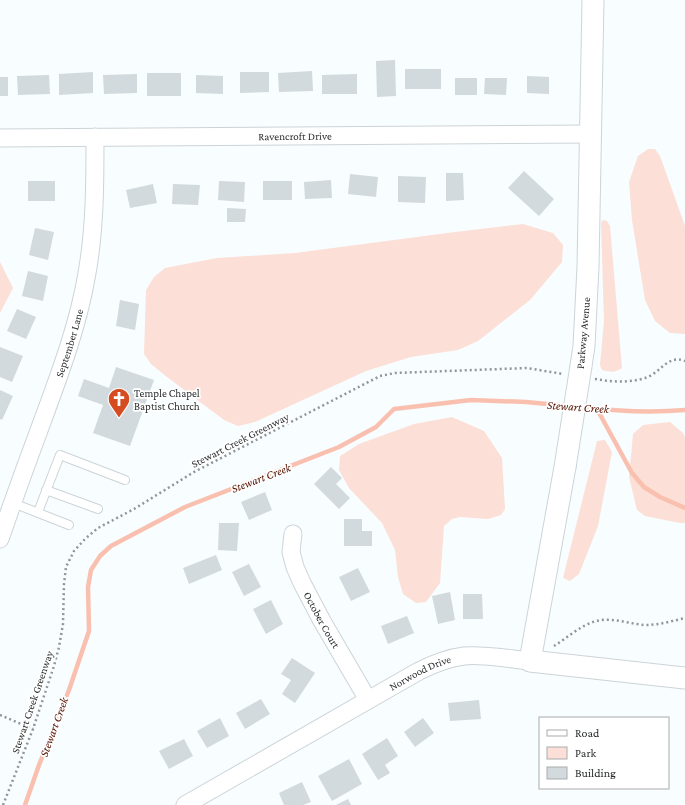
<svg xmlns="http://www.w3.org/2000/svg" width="685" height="805" font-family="'Crimson Pro',serif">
<rect width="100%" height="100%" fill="#f8fdff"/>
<!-- green -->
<path fill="#fcdfd6" d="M648,149H655L660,156L685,226V334L670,333L655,321L645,300L632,220L629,182L638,156Z
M603,220L607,221L610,226L622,368C615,373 610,372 602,370L600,365L604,321L601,223Z
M523,224L553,233L563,245L562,262L530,300L478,341L458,350L411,357L366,371L255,422L238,426L224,420L167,377L151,364L144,354L146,290L154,277L165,268L217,258L295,253L455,232Z
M0,262L13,288L0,313Z
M452,417L484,431L502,458L505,509L501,515L488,519L460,517L452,519L444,526L440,583L426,602L416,603L403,594L398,577L395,550L382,523L349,488L339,470L340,456L359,444L414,424Z
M670,422L683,433L685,437V523H680L645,516L637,510L629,477L633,434L643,425Z
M605,440L612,452L598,526L579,574L570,581L563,578L597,441Z"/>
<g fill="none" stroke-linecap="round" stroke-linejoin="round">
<!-- stream -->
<path stroke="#fac0af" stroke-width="4.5" d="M580,407C614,411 651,413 685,410
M597,409L632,473L644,487L660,497L685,508
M25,805L39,765L69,690L89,631L88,587L91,570L100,556L111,546L185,507L339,447L376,427L394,409L471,400L526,402L569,406"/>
</g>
<!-- building -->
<path fill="#d2dadd" d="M395,60L396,96L377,97L376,61Z
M405,69H441V89H405Z
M312,71L313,91L279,92L278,73Z
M93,72V93L59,95V74Z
M240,72H269V92L240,93Z
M147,73H181V96H147Z
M137,74V93L104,94L103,75Z
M357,74V94H322V75Z
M49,75L50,94L18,95L17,76Z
M196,75L223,76V94L196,93Z
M527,76L549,77V94L527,93Z
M0,77H8V96H0Z
M455,78H477V95H455Z
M485,78H507L506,95L484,94Z
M524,171L554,199L539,216L508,188Z
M446,173H463L464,200L446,201Z
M350,174L378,177L376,197L348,194Z
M398,176L426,177L425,203L398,202Z
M331,180L332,198L305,199L304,182Z
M28,181H55V201H28Z
M219,181L245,182L244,202L218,200Z
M263,181H292V200H263Z
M153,184L157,203L130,208L126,190Z
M173,184L200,185L198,205L172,204Z
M227,208L246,209L245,222H227Z
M35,228L54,232L48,260L29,255Z
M28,271L48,276L43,301L22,296Z
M120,300L139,304L135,330L116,326Z
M17,309L36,317L26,339L7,331Z
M0,347L23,356L12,382L0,377Z
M116,367L154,380L130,446L93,433L103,405L78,396L84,379L109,388Z
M0,390L13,396L2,420L0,419Z
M331,467L342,478L336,484L350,498L339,509L314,484Z
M265,492L272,510L249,520L241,502Z
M344,519H362V531H372V546H344Z
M219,523H239L237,551L218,550Z
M216,555L222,570L189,584L183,568Z
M249,564L261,587L244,596L232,572Z
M358,568L370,592L351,601L339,577Z
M450,592L455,620L438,624L432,596Z
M463,594H482L483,619H463Z
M271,600L283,624L266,634L253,609Z
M407,616L414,633L388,644L381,626Z
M292,658L315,673L295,703L282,694L291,680L281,674Z
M261,699L270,714L245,729L236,713Z
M479,700L481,719L450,721L448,703Z
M220,718L229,736L207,748L197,731Z
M423,718L434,733L415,747L404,732Z
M387,738L398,756L385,765L390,773L378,780L362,754Z
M184,739L193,756L169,769L159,751Z
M349,759L362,784L332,801L318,776Z
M302,782L311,802L303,805H284L279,793Z
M348,799L351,805H336Z"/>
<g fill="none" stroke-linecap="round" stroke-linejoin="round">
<!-- service casing -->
<g stroke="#ccd4d7" stroke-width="10">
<path id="service" d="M46,490L98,509
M13,503L69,525
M38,512L60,455L125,480"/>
</g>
<!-- minor casing -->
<g stroke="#ccd4d7" stroke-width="19">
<g id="minor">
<path id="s1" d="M0,138L591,134"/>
<path id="s2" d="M293,534L291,552L295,567L302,583L322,621L368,700"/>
<path id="s3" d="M0,539C12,504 25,468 38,433C57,381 78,328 87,273C95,228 95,183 95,137"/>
<path id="s4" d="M185,805L419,671C433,664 448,658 464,656C483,654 510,659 530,661"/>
</g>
</g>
<!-- tertiary casing -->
<g stroke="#ccd4d7" stroke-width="23">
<path id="tertiary" d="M581,366L584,346L588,267L593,0
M565,467L530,661L685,678"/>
</g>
<!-- path -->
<path stroke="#919597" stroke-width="2.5" stroke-dasharray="2 3" stroke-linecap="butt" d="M595,379C612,382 629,383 645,378C660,374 667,354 685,361
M554,646C567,638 581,625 596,621C613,617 629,624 645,625C659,625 672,621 685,618
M0,715L33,729
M3,805L33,729L54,666L59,647L63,624L64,584L66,567L74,551L85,539L98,528L134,509L194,472L380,376L395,373L527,368L563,374"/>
<!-- service -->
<use href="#service" stroke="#fff" stroke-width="8"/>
<!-- minor -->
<use href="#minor" stroke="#fff" stroke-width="17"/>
<!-- tertiary -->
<use href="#tertiary" stroke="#fff" stroke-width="21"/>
<!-- tertiary-bridge casing -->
<g stroke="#ccd4d7" stroke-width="23" stroke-linecap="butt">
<path id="tertiary-bridge" d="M565,467L581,366"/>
</g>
<!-- tertiary-bridge -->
<use href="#tertiary-bridge" stroke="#fff" stroke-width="21"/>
</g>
<!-- icons -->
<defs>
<g id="church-pin" transform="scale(1.15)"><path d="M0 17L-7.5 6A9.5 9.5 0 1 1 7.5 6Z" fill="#d54c23" stroke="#fff"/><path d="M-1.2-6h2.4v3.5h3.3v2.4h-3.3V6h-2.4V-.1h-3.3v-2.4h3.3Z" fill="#fff"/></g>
</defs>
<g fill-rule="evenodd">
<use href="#church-pin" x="119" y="399"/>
</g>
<g text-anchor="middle" stroke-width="3.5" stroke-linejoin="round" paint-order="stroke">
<!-- street labels -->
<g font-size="11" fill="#2a2d2e" stroke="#fff">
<text dy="4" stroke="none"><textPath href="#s1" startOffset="295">Ravencroft Drive</textPath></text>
<text transform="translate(583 333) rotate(-85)" y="4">Parkway Avenue</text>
<text dy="4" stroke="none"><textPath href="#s3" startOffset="208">September Lane</textPath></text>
<text transform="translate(240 440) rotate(-27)" y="4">Stewart Creek Greenway</text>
<text dy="4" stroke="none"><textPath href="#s2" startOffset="93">October Court</textPath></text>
<text dy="4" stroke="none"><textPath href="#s4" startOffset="270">Norwood Drive</textPath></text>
<text transform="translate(32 702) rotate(-71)" y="4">Stewart Creek Greenway</text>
</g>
<!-- poi labels -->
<g font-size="11" fill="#2a2d2e" stroke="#fff" text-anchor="start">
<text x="134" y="397">Temple Chapel<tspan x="134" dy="13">Baptist Church</tspan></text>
</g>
<!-- water labels -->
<g font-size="12" font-style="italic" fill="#561300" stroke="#fff">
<text transform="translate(578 407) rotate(4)" y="4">Stewart Creek</text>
<text transform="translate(261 478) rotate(-21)" y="4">Stewart Creek</text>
<text transform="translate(54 727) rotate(-70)" y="4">Stewart Creek</text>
</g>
</g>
<!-- legend -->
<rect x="539" y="717" width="130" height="72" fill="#ffffff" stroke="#aaabab"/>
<rect x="547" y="730" width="20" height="6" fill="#ffffff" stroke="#aaabab"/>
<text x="575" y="737" font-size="12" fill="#2a2d2e">Road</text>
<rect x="547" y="747" width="20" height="12" fill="#fcdfd6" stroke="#aaabab"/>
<text x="575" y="757" font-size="12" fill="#2a2d2e">Park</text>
<rect x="547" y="767" width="20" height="12" fill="#d2dadd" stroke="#aaabab"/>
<text x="575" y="777" font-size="12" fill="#2a2d2e">Building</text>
</svg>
